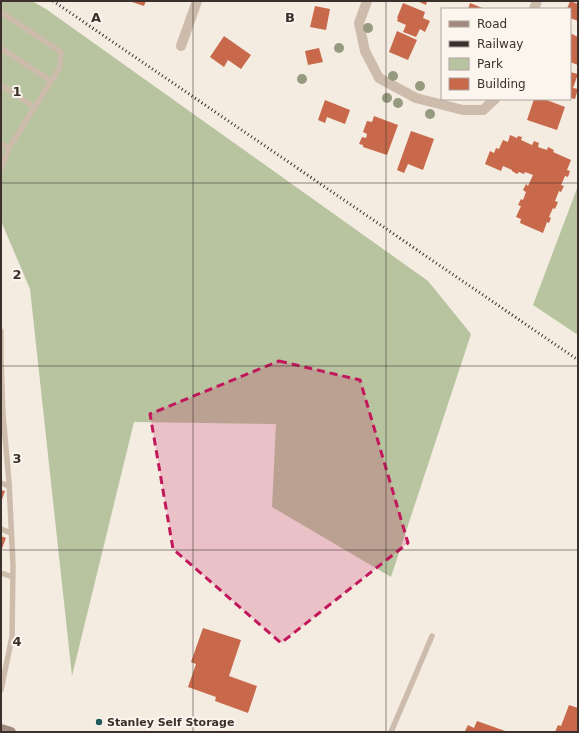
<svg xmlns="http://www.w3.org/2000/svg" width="579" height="733" font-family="'DejaVu Sans',sans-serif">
<rect width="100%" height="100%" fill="#f4ebe1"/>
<!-- green -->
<path fill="#b8c4a0" d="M1,1H32L46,9L428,281L471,334L391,577L272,507L276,424L134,422L72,676L30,289L1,221Z
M578,186V335L533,305Z"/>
<!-- building -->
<path fill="#c8694b" d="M129,1H146L144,6Z
M417,1H427L426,5Z
M570,1L578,4V21L570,18V9H567Z
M403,3L425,12L423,18L430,21L425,32L420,29L416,37L403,32L406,25L397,21L398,18H397Z
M470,3L485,9H468Z
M315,6L330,9L326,30L310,27Z
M397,31L417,40L408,60L389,52Z
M570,33L578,37V65L570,62Z
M224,36L251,55L241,69L228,60L224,67L210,57Z
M319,48L323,62L308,65L305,51Z
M570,72L578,74L573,88L578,89L575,99L570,98Z
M534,99H544L565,107L557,130L527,120Z
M325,100L350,110L345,124L327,117L325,123L318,120Z
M374,116L398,125L387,155L363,147V145L359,144L362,137L366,138L367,134L363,132L367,121L372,122Z
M411,131L434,139L423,170L408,164L404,173L397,170Z
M510,135L517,138L518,136L522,137L521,140L532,145L534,141L539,143L538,147L547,150L548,147L554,150L553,152L571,160L567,170L570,171L568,177L565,176L561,185L564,186L561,192L559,191L555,201L558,202L555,209L553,208L549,217L551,218L549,223L547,222L543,233L520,223L521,219L516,217L521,206L518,205L521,199L523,200L526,192L523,190L526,184L528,186L533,175L525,172L524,174L519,172L517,174L512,171V170L503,166L501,171L485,164L490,151L494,153L496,148L499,149L503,140L508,142Z
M1,490L5,491L1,502Z
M1,536L6,538L1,551Z
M203,628L241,640L229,676L257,686L248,713L215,701L216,697L188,687L196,664L191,662Z
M569,705L578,708V732H555L558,725L561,726Z
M477,721L508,732L465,731L468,725L474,728Z"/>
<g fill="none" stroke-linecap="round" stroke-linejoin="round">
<!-- service -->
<path stroke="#cdbbac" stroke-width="5.5" d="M1,12L61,52L60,67L9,148L1,169
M1,48L51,81
M1,85L34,107
M1,144L9,148
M1,331V359
M1,359L3,415L9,482L13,565L12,637L1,690
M1,483L9,486
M1,529L11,533
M1,573L13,577
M391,732L432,636"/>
<!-- minor -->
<path stroke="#cdbbac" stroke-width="10" d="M367,1L359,23L365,51L379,78L416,98L463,110H483L495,99
M534,9L537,1
M181,46L197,1"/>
<!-- secondary -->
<path stroke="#a18a7d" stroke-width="10" d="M1,729L11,732"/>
<!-- rail -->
<path stroke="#3b302b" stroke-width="3" stroke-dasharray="1 3" stroke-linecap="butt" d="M53,1L578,360"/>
</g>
<!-- trees -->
<g fill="#969b7f">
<circle cx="368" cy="28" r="5"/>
<circle cx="339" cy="48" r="5"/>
<circle cx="393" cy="76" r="5"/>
<circle cx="302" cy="79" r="5"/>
<circle cx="420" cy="86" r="5"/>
<circle cx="387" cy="98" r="5"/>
<circle cx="398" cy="103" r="5"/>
<circle cx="430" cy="114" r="5"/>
</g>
<!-- marked area -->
<path fill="#c2185b" fill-opacity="0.2" stroke="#c2185b" stroke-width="3" stroke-dasharray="8 5" stroke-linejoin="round" d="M279,361L360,380L408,543L281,643L173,549L150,414Z"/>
<!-- grid -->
<path fill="none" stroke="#3b302b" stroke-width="1" stroke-opacity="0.55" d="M193,1V732M386,1V732M1,183H578M1,366H578M1,550H578"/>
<!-- markers -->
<circle fill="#1f5a5e" stroke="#fbf5ee" stroke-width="1.5" cx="99" cy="722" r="4"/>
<g text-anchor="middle" stroke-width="4" stroke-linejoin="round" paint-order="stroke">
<!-- poi labels -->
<g font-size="11" font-weight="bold" fill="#3b302b" stroke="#fbf5ee" text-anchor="start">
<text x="107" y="726">Stanley Self Storage</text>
</g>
</g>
<g font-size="13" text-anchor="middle" font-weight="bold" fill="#3b302b" stroke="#fbf5ee" stroke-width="4" stroke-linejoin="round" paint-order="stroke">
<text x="96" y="22">A</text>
<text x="290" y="22">B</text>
<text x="17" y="96">1</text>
<text x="17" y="279">2</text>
<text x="17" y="463">3</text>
<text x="17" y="646">4</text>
</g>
<!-- border -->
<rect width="579" height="733" fill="none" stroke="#3b302b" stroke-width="4"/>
<!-- legend -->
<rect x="441" y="8" width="130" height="92" fill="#fbf5ee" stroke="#aea6a0"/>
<rect x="449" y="21" width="20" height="6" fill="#a18a7d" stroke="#aea6a0"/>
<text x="477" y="28" font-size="12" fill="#3b302b">Road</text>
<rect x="449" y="41" width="20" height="6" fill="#3b302b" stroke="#aea6a0"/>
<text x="477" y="48" font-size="12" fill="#3b302b">Railway</text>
<rect x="449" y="58" width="20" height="12" fill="#b8c4a0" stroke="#aea6a0"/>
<text x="477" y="68" font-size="12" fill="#3b302b">Park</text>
<rect x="449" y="78" width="20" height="12" fill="#c8694b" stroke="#aea6a0"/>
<text x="477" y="88" font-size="12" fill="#3b302b">Building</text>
</svg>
